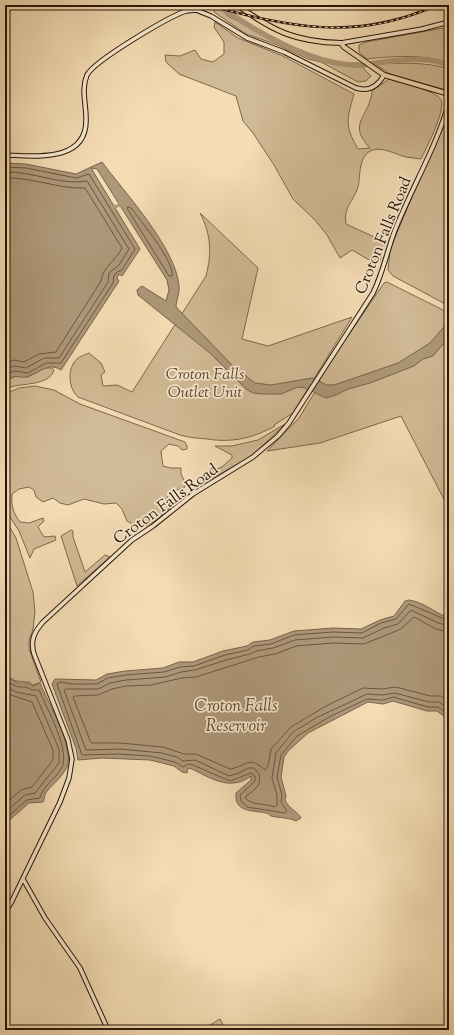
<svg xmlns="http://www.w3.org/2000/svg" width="454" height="1035" font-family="'Sorts Mill Goudy',serif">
<rect width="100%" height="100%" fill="#f4dcb4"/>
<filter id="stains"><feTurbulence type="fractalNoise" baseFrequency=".005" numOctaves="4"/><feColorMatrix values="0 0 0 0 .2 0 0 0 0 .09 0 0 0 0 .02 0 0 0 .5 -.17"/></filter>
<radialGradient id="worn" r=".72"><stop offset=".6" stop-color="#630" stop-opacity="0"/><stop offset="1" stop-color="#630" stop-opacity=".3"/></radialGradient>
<!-- green -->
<path fill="#d1ba96" stroke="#7c684e" d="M216,5L228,16L269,38L293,47L312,57L327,63H358L371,76L366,81L358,82L321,62L308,59L275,44L246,34L214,12Z
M215,22L238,38L283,56L354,94C347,119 344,125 358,149L370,148C346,123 370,117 372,91L389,79C400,83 436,90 441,100C446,111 426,148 421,159C416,158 411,158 406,157C393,154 375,141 364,157C359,166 360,178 358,187C353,202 343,207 346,224L385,242L380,261H371L352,250L340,258L327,235L315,220L293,199L274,165L253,133L243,121L236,96L179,74L166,62L165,55L180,56L195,50L201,59L213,62L224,54V42L214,27Z
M449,27V63C425,54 393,56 367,59L359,52V45L366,42Z
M373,63C397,64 426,61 449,69V80L446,90L390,74Z
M449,109V306L393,276L388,270L390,250L396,235Z
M200,213L258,268L242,339L268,346L352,317L293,413L274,425L275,426C253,438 233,443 207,439C198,438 190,438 180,435L78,397C68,388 67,368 77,359C80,356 85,355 89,353L101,363L105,372L101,375L103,386L117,385L132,392L206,276C212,253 211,234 200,213Z
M387,282L449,313V509L401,416L320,443L267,451L299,418L321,382L318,380L384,283Z
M45,368H52L54,370C49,387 20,382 5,389V381L16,376L28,377Z
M35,386L54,390L80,404L185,442L187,446V449L182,450L178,446L169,444L161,451L163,466L171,468H181V474L186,484L184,488C174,491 169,491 166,501L171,507C155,520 148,534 127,521L122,509L116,503L104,504L84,499L68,505L60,503L53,498L43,502L36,497L34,490L29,487L19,489L12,494C11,505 13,513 20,522L29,523L43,518L44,521L38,527L44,537L55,536L56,540L34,549L30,558L19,531L5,509V394L19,388Z
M285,424L252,456L204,483L202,480L204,474L222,467L232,458V455L215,446H232L258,440Z
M5,519L16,538L33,592L35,612L33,629L29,640V649L41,682L33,685L29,682L16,681L5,675Z
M71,530L73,531V537L85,572L105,555L110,557L77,586L61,536Z
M220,1019L226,1030H207L205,1028Z"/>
<!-- water -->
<path fill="#ae9879" stroke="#78644b" d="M102,162C125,193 176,248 179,286C180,293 176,301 176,307L232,365L255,383L271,385L312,378L327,385H334L398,363L430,343L449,321V337L433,356L423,359L414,366L370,383L348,389L336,395L326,398L305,388L298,387L281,394H262L253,393L246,389L210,353L138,295L137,290L142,286L166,301L169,290L167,280L97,169L91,168L140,249L122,276L119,274L117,278L119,281L61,370C49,362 40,372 29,376C19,380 18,372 5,381V163L26,164L76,174Z
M409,600C424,602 435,613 449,618V720L437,711H427L393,701L383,704L368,702L364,704L308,733L288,751L284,757L281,777L286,796L285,800C288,808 297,811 301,818L296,821C287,817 279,818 271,816C269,815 268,813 266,813C253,810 234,813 236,793L251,780V776C234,789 217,782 200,773C196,771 193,769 188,768L187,773L182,772L174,766L150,760L102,758L78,760L76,748L52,684L55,679L96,680L107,674L125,671L163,668L179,662H193L223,651L247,646L253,642L270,640L294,631L333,628L361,629L380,620L394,616L405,601Z
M5,677L19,683H28L33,686L40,683C48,702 75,749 67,767C62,777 54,783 47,791C44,795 45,798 43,802L29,803L5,824Z"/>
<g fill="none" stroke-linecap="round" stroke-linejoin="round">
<!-- shore -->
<path stroke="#6a5640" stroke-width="1" d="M5,167L26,168L76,178L89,174L135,249L122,270L117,272L114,276L113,283L61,363H46L28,373L14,371L5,376
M5,172C33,171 61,186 87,181L129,249L119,265L109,273L108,282L59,358H44L26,368L14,366L5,370
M5,178C32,177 58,189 85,188L122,248C116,261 103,266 101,281L56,352L39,354L24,362L14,360L5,363
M128,207L131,208C140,220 175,262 172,276H169L128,210Z
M449,621L409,604L396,619L381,623L362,633L333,632L294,635L271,644L254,646L248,650L225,655L194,666L180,667L164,672L125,675L108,678L97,684H72L60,682L57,684L82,755L119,754L150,756L175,762L183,767L188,764L193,765L230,781L251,773L255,776V781L240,795L241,801L247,807L285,813L287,811L281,802L282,795L277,777L281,755L297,736L331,716L367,699L383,700L393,697L428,707H438L449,715
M449,626L438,623L411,610L398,624L384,628L363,638L333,637L295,640L273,648L256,651L250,654L226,660L195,670L181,672L165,677L126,680L110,683L98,689H66L64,690L86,750L120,749L162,753L177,757L183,761L195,760L229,776L239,773L248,768H254L259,774C262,785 255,790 246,796L245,798C253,806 265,803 275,807L277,805V795L272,778L276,753L293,732L316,718L367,694L382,695L395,693L429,702H439L449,709
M449,632L436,629L414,617L401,629L364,644L333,643L296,646L275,654L259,657L196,677L182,678L151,685L126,686L112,689L98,695L75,696L73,697L91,743H120L163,747L184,754H196L230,769C248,766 248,755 265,770L268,766L271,749L291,727L326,706L363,688L382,689L396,687L430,696H441L449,702
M5,681L18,687H26L32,690H39C46,707 72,752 61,769C55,779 42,787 40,798L27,800L5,819
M5,686L16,692L36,696L59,749V763L35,793L25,795L5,812
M5,693L32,702L53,750V760L32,787L21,790L5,804"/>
<!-- canal -->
<path stroke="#ae9879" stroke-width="3" d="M114,207L123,204"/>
<!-- river -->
<path stroke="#ae9879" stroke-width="5.5" d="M218,5C252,30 313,65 356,65C365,66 374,63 383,62C403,59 429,57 449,65"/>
<!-- secondary casing -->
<g stroke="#271506" stroke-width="5.5">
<path id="secondary" d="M341,43L422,29L449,22
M5,155C35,156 88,163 86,118C86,103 81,89 87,75C94,61 168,17 186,11L196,10L211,16L247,38L284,52L356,88C369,92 378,86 384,75
M23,879L45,918L80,968L108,1030
M5,912L11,903L60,802L69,778L72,759L68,740L34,654C30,641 34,632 43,622L132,540L153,526L193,494L253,457L278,436L289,423L373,293C383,273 387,251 395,230C412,187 437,146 449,102"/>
</g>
<!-- primary casing -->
<g stroke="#271506" stroke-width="6">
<path id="primary" d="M237,5C273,31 295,42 341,43L344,47L384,75L449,94"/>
</g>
<!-- secondary -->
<use href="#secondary" stroke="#f8e8ce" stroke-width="3.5"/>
<!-- primary -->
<use href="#primary" stroke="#f4dcb4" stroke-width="4"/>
<!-- rail casing -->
<g stroke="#271506" stroke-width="2.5">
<path id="rail" d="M207,5C290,27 355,42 437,5"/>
</g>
<!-- rail -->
<use href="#rail" stroke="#f8e8ce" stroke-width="1" stroke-dasharray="3" stroke-linecap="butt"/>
</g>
<g text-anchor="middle" stroke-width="3.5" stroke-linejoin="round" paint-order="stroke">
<!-- street labels -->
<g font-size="16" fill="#271506" stroke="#f8e8ce">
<text transform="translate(382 235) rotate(-68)" y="6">Croton Falls Road</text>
<text transform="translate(165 503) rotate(-36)" y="6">Croton Falls Road</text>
</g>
<!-- park labels -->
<g font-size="16" font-style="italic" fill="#5a4731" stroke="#f8e8ce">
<text x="205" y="379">Croton Falls<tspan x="205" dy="18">Outlet Unit</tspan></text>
</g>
<!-- water labels -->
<g font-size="17" font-style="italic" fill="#5d4934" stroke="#f8e8ce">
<text x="236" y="711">Croton Falls<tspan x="236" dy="20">Reservoir</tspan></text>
</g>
</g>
<!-- margin -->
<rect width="454" height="1035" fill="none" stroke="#f4dcb4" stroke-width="20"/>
<rect x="6" y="6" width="442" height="1023" fill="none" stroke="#271506" stroke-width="2"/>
<rect x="10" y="10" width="434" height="1015" fill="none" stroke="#271506"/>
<rect width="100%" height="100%" filter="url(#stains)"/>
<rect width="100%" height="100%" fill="url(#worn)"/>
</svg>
